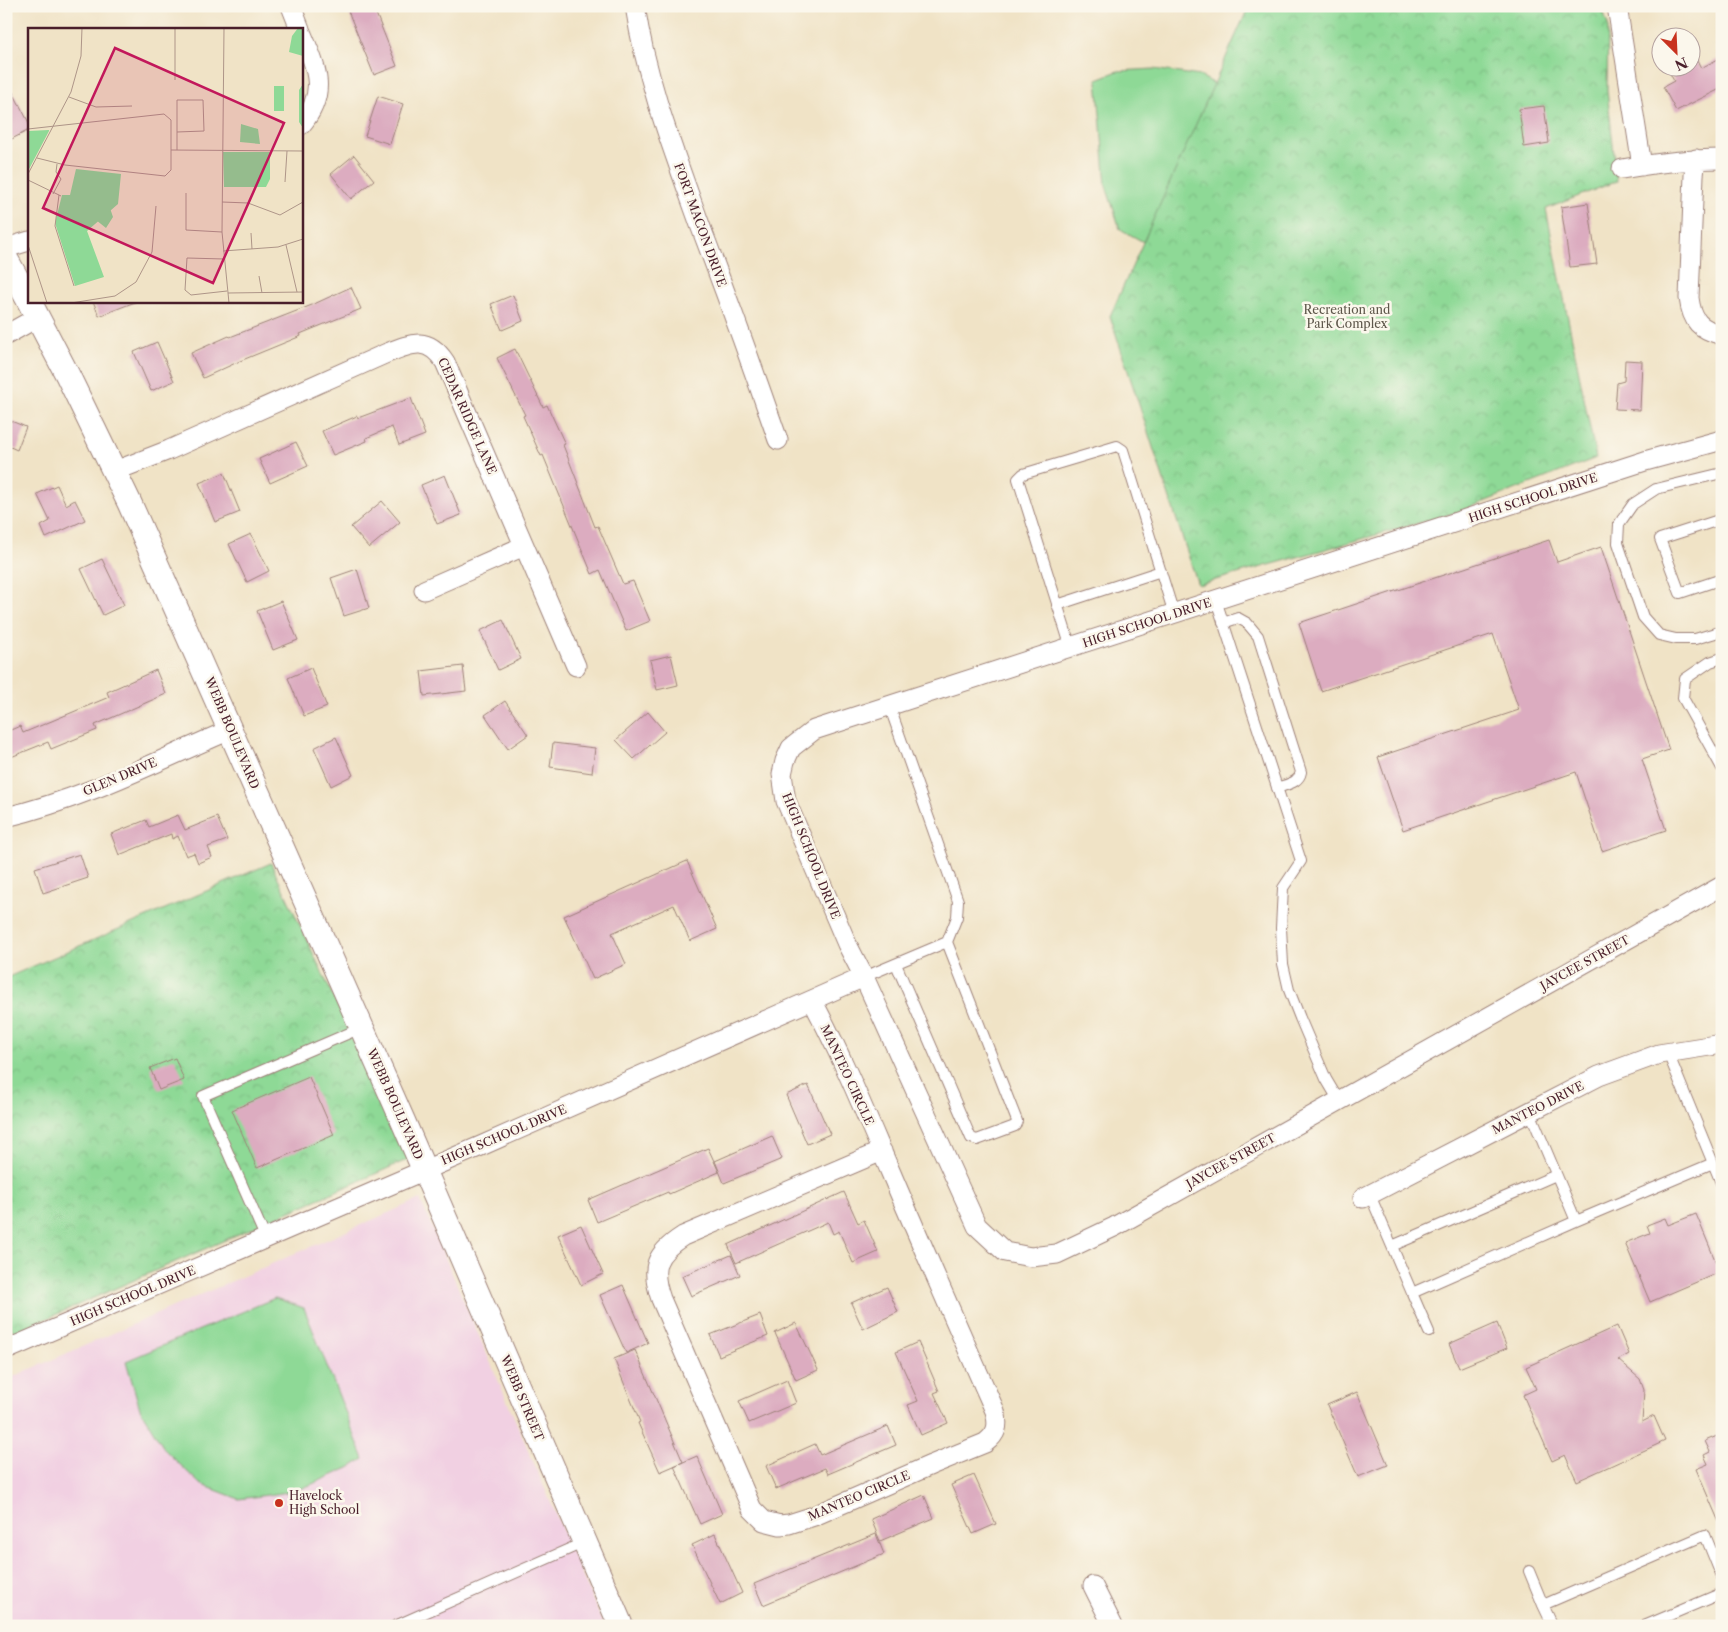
<svg xmlns="http://www.w3.org/2000/svg" width="1728" height="1632" font-family="'Libre Caslon Text',serif">
<defs>
<pattern id="park-crowns" width="20" height="18" patternUnits="userSpaceOnUse" patternTransform="scale(1.25)"><rect width="20" height="18" fill="#8ed996"/><path d="M2 6a3 3 0 1 1 6 0M12 15a3 3 0 1 1 6 0" fill="none" stroke="#7cba81"/></pattern>
</defs>
<rect width="100%" height="100%" fill="#fbf7ec"/>
<filter id="ink" filterUnits="userSpaceOnUse"><feTurbulence type="fractalNoise" baseFrequency=".02" numOctaves="2"/><feDisplacementMap in="SourceGraphic" scale="10" xChannelSelector="R" yChannelSelector="G"/><feConvolveMatrix kernelMatrix="1 2 1 2 8 2 1 2 1" color-interpolation-filters="sRGB"/></filter>
<filter id="wash" filterUnits="userSpaceOnUse"><feTurbulence type="fractalNoise" baseFrequency=".0096" numOctaves="4" result="noise"/><feDisplacementMap in="SourceGraphic" scale="20" xChannelSelector="R" yChannelSelector="G"/><feGaussianBlur stdDeviation="1.12" result="paint"/><feColorMatrix in="noise" values="0 0 0 0 0 0 0 0 0 0 0 0 0 0 0 0 0 1.4 0 .05"/><feComposite in="paint" operator="in"/></filter>
<g filter="url(#wash)">
<rect width="100%" height="100%" fill="#f0e3c6"/>
<!-- built -->
<path fill="#f1d0e2" d="M420,1199L604,1626H6V1380Z"/>
<!-- grass -->
<path fill="#8ed996" stroke="#6c7c60" d="M1154,69L1200,76L1232,93L1158,250L1120,229L1106,186L1097,79L1118,71Z
M275,1298L304,1308L364,1459L349,1468L296,1491L239,1499L200,1484L165,1450L140,1409L126,1361Z"/>
<!-- park -->
<path fill="url(#park-crowns)" stroke="#6c7c60" d="M1249,6H1601L1608,25L1607,90L1617,181L1546,209L1596,458L1458,512L1198,585L1110,316Z
M271,863L409,1159L14,1333L6,1316V978Z"/>
<g id="blocks">
<!-- building -->
<path fill="#dcacc0" d="M346,6H373L397,66L374,75Z
M1690,46L1701,68L1722,57V88L1676,111L1663,87L1674,81L1667,68H1690Z
M6,79L29,123V130L6,142Z
M378,96L403,104L390,144L365,136Z
M1544,106L1549,143L1524,147L1519,109Z
M354,155L374,180L351,199L331,174Z
M1588,203L1597,264L1570,267L1561,207Z
M351,287L361,309L300,334L301,336L240,361L203,378L191,353L229,336L230,337L312,305Z
M513,295L523,321L502,330L491,304Z
M93,301H135V302L99,316Z
M157,342L174,381L151,391L134,352Z
M515,349L543,407L547,405L565,444L563,445L595,527L598,526L623,584L633,581L650,621L626,631L600,570L592,574L543,455L541,456L523,416L525,415L497,358Z
M1625,360L1642,361L1640,410L1615,409L1617,383L1624,381Z
M411,398L425,435L399,445L392,427L366,438L367,441L333,455L322,431L357,416L358,418Z
M6,419L26,427L17,450L6,445Z
M296,442L308,466L270,483L259,459Z
M224,473L240,512L215,522L199,483Z
M445,475L461,515L437,524L421,485Z
M57,485L66,505L75,500L85,520L46,538L41,526L50,521L37,494Z
M382,501L400,522L369,548L351,527Z
M251,534L269,571L247,582L229,544Z
M1549,540L1557,562L1601,547L1669,750L1642,759L1666,830L1602,851L1576,772L1403,830L1378,757L1519,710L1493,634L1321,691L1299,623Z
M102,559L124,605L103,615L81,569Z
M357,569L369,608L344,616L331,578Z
M281,601L298,640L273,650L257,611Z
M503,620L521,659L498,670L480,631Z
M671,655L678,685L657,690L650,660Z
M463,666L466,691L424,696L421,671Z
M311,668L327,707L304,716L288,678Z
M156,670L166,694L95,725L97,730L51,749L48,742L6,759V732L20,726L23,733L109,697L107,692Z
M505,701L528,735L508,749L485,715Z
M648,712L665,732L634,759L616,740Z
M336,737L353,775L331,786L314,748Z
M553,743L595,748L592,773L550,767Z
M178,815L185,830L217,817L227,840L208,847L212,857L198,863L194,853L186,856L178,836L172,839L171,834L119,855L111,834L146,820L149,827Z
M80,854L88,878L43,893L35,868Z
M687,861L717,929L690,941L674,905L612,933L626,964L593,979L564,916Z
M175,1058L184,1080L159,1090L150,1068Z
M309,1077L334,1135L257,1168L232,1110Z
M808,1085L830,1134L807,1144L786,1095Z
M772,1136L782,1159L724,1183L715,1161Z
M708,1148L719,1172L669,1194L668,1192L597,1222L588,1200Z
M844,1192L858,1223L864,1220L878,1252L853,1263L839,1231L833,1234L828,1222L736,1263L728,1245Z
M1696,1214L1720,1272L1650,1302L1625,1243L1650,1233L1647,1225L1665,1218L1668,1225Z
M581,1225L603,1274L581,1285L558,1235Z
M731,1255L740,1275L691,1296L682,1276Z
M623,1285L648,1343L626,1353L600,1295Z
M887,1287L898,1312L863,1329L851,1303Z
M760,1315L768,1336L719,1356L710,1335Z
M796,1323L818,1370L796,1380L775,1333Z
M1497,1323L1507,1348L1459,1368L1449,1344Z
M1617,1326L1629,1354L1618,1360L1640,1379L1644,1390L1642,1422L1654,1416L1665,1441L1577,1481L1565,1455L1552,1461L1523,1395L1536,1389L1526,1367Z
M918,1342L939,1391L934,1393L948,1423L921,1435L908,1405L918,1401L896,1352Z
M635,1350L683,1462L660,1472L638,1423L640,1422L614,1359Z
M787,1380L796,1403L749,1423L739,1401Z
M1357,1392L1388,1465L1358,1477L1327,1405Z
M888,1426L896,1445L828,1474L825,1468L776,1489L766,1466L815,1444L820,1455Z
M1722,1434V1529L1696,1469L1708,1464L1704,1455L1710,1452L1705,1441Z
M697,1456L722,1514L700,1524L674,1466Z
M974,1475L996,1524L973,1534L951,1485Z
M924,1495L934,1518L880,1541L871,1519Z
M715,1534L742,1593L720,1604L692,1545Z
M876,1534L884,1554L763,1605L754,1584Z"/>
</g>
</g>
<g filter="url(#ink)">
<use href="#blocks" fill-opacity="0" stroke="#9d8178" stroke-width="1"/>
<g fill="none" stroke-linecap="round" stroke-linejoin="round">
<!-- service casing -->
<g stroke="#9d8178" stroke-width="12">
<path id="service" d="M1722,473L1656,489L1633,504L1619,524L1618,543L1643,617L1659,635L1676,639H1695L1722,631
M1722,519L1660,539L1680,593L1722,579
M1216,600L1301,861L1283,888L1281,928L1283,964L1289,990L1300,1018L1326,1079L1339,1101
M1057,605L1161,571
M1223,623L1238,618L1247,623L1258,636L1301,772C1299,783 1287,784 1277,788
M1071,648L1018,479L1023,474L1117,446L1123,450L1174,614
M1722,658L1710,662L1685,679L1683,698L1722,768
M896,964L971,1138L977,1140L1015,1126L1017,1121L947,942
M864,977L947,942L957,917L958,901L889,705
M1668,1053L1722,1185
M1530,1112L1576,1221L1713,1163
M1370,1195L1412,1293L1576,1221
M266,1239L203,1096L361,1028
M1392,1246L1556,1175
M1412,1293L1429,1332
M1529,1571L1543,1605
M395,1626L585,1542
M1553,1626L1543,1605L1705,1535L1722,1577
M1644,1626L1722,1593"/>
</g>
<!-- minor casing -->
<g stroke="#9d8178" stroke-width="21">
<path id="minor" d="M291,6L300,29
M635,6C647,84 674,152 700,225C727,296 753,368 778,440
M1617,6L1642,166
M301,32C316,67 329,92 301,125
M1696,159L1694,175L1689,298C1692,322 1700,329 1722,335
M1622,169C1656,163 1688,159 1722,159
M6,248L29,241
M6,335L38,317
M115,471L169,450L387,353C412,343 428,336 445,362L576,666
M424,590L524,546
M6,817C84,799 157,761 230,730
M864,977L977,1226L1005,1252L1031,1257L1057,1254L1114,1227L1722,886
M812,1000C842,1056 866,1115 891,1173C925,1253 960,1332 995,1411C999,1426 997,1434 985,1443L931,1465L814,1516L789,1524L780,1525L764,1521L752,1509L661,1299C650,1268 655,1254 683,1236L882,1151
M1363,1198L1599,1076L1659,1054L1722,1044
M6,1350L483,1145L864,977L847,944L786,801L782,774L785,761L791,748L814,730L1645,461L1722,440
M1093,1586L1113,1626"/>
</g>
<!-- tertiary casing -->
<g stroke="#9d8178" stroke-width="26">
<path id="tertiary" d="M6,259L29,301
M29,301L68,376L129,502L403,1121L621,1626"/>
</g>
<!-- service -->
<use href="#service" stroke="#fff" stroke-width="10"/>
<!-- minor -->
<use href="#minor" stroke="#fff" stroke-width="19"/>
<!-- tertiary -->
<use href="#tertiary" stroke="#fff" stroke-width="24"/>
</g>
</g>
<!-- markers -->
<circle fill="#c8321e" stroke="#fbf7ec" stroke-width="2" cx="279" cy="1503" r="5"/>
<g text-anchor="middle" stroke-width="5" stroke-linejoin="round" paint-order="stroke">
<!-- street labels -->
<g font-size="12" fill="#4a1f2b" stroke="#fbf7ec">
<text transform="translate(700 225) rotate(70)" y="4">FORT MACON DRIVE</text>
<text transform="translate(467 416) rotate(66)" y="4">CEDAR RIDGE LANE</text>
<text transform="translate(1533 498) rotate(-18)" y="4">HIGH SCHOOL DRIVE</text>
<text transform="translate(1147 623) rotate(-18)" y="4">HIGH SCHOOL DRIVE</text>
<text transform="translate(232 733) rotate(67)" y="4">WEBB BOULEVARD</text>
<text transform="translate(120 777) rotate(-23)" y="4">GLEN DRIVE</text>
<text transform="translate(811 856) rotate(68)" y="4">HIGH SCHOOL DRIVE</text>
<text transform="translate(1585 963) rotate(-29)" y="4">JAYCEE STREET</text>
<text transform="translate(847 1075) rotate(65)" y="4">MANTEO CIRCLE</text>
<text transform="translate(395 1104) rotate(66)" y="4">WEBB BOULEVARD</text>
<text transform="translate(1538 1108) rotate(-27)" y="4">MANTEO DRIVE</text>
<text transform="translate(504 1135) rotate(-23)" y="4">HIGH SCHOOL DRIVE</text>
<text transform="translate(1231 1161) rotate(-29)" y="4">JAYCEE STREET</text>
<text transform="translate(133 1296) rotate(-23)" y="4">HIGH SCHOOL DRIVE</text>
<text transform="translate(522 1398) rotate(67)" y="4">WEBB STREET</text>
<text transform="translate(859 1496) rotate(-23)" y="4">MANTEO CIRCLE</text>
</g>
<!-- park labels -->
<g font-size="12" fill="#5e574b" stroke="#fbf7ec">
<text x="1347" y="314">Recreation and<tspan x="1347" dy="14">Park Complex</tspan></text>
</g>
<!-- poi labels -->
<g font-size="12" fill="#4a1f2b" stroke="#fbf7ec" text-anchor="start">
<text x="289" y="1500">Havelock<tspan x="289" dy="14">High School</tspan></text>
</g>
</g>
<!-- overview -->
<g transform="translate(28 28)">
<rect width="275" height="275" fill="#f0e3c6"/>
<path d="M270,0H275V28L261,24L264,8ZM275,56V100L271,94V62ZM213,96L230,101L232,116L212,114ZM82,180L85,189L78,200L68,192Z" fill="#8ed996"/>
<path d="M246,58H256V83H246ZM21,102V103L0,143V103ZM195,124H242V151L238,159H196ZM48,141L93,146L90,176L59,203L76,249L47,258L27,195L34,167H42Z" fill="#8ed996"/>
<path fill="none" stroke="#ae9588" stroke-width="1" d="M147,0V52M196,0L194,204L201,275M41,69L68,79L104,78M0,101L136,86L143,92V122M149,104L176,103L175,72H149V122M9,130L37,137L137,148L143,142V122L275,123M0,146L43,64L53,28L54,0M0,152L33,168M257,154L259,123M158,165V202L194,204M25,166L33,151L28,144L29,136M31,167L27,198L46,258M194,174L220,175L252,187L275,174M223,205L224,221M0,217L19,275M258,217L269,264M195,223L250,219L275,211M196,231L159,230L157,262L163,267L199,263M231,248L234,265M200,265L275,264M43,275L87,268L108,254L124,224L128,178"/>
<path fill="#c2185b" fill-opacity="0.15" stroke="#c2185b" stroke-width="2.5" d="M87,20L256,95L185,255L15,180Z"/>
<rect width="275" height="275" fill="none" stroke="#4a1f2b" stroke-width="2.5"/>
</g>
<!-- margin -->
<rect width="1728" height="1632" fill="none" stroke="#fbf7ec" stroke-width="25"/>
<!-- north arrow -->
<g transform="translate(1676 52) rotate(156)"><circle r="24" fill="#fbf7ec" stroke="#b4a19f"/>
<path d="M0-4L9 19L0 12L-9 19Z" fill="#c8321e"/>
<text y="-8" font-size="14" font-weight="bold" text-anchor="middle" fill="#4a1f2b">N</text>
</g>
</svg>
